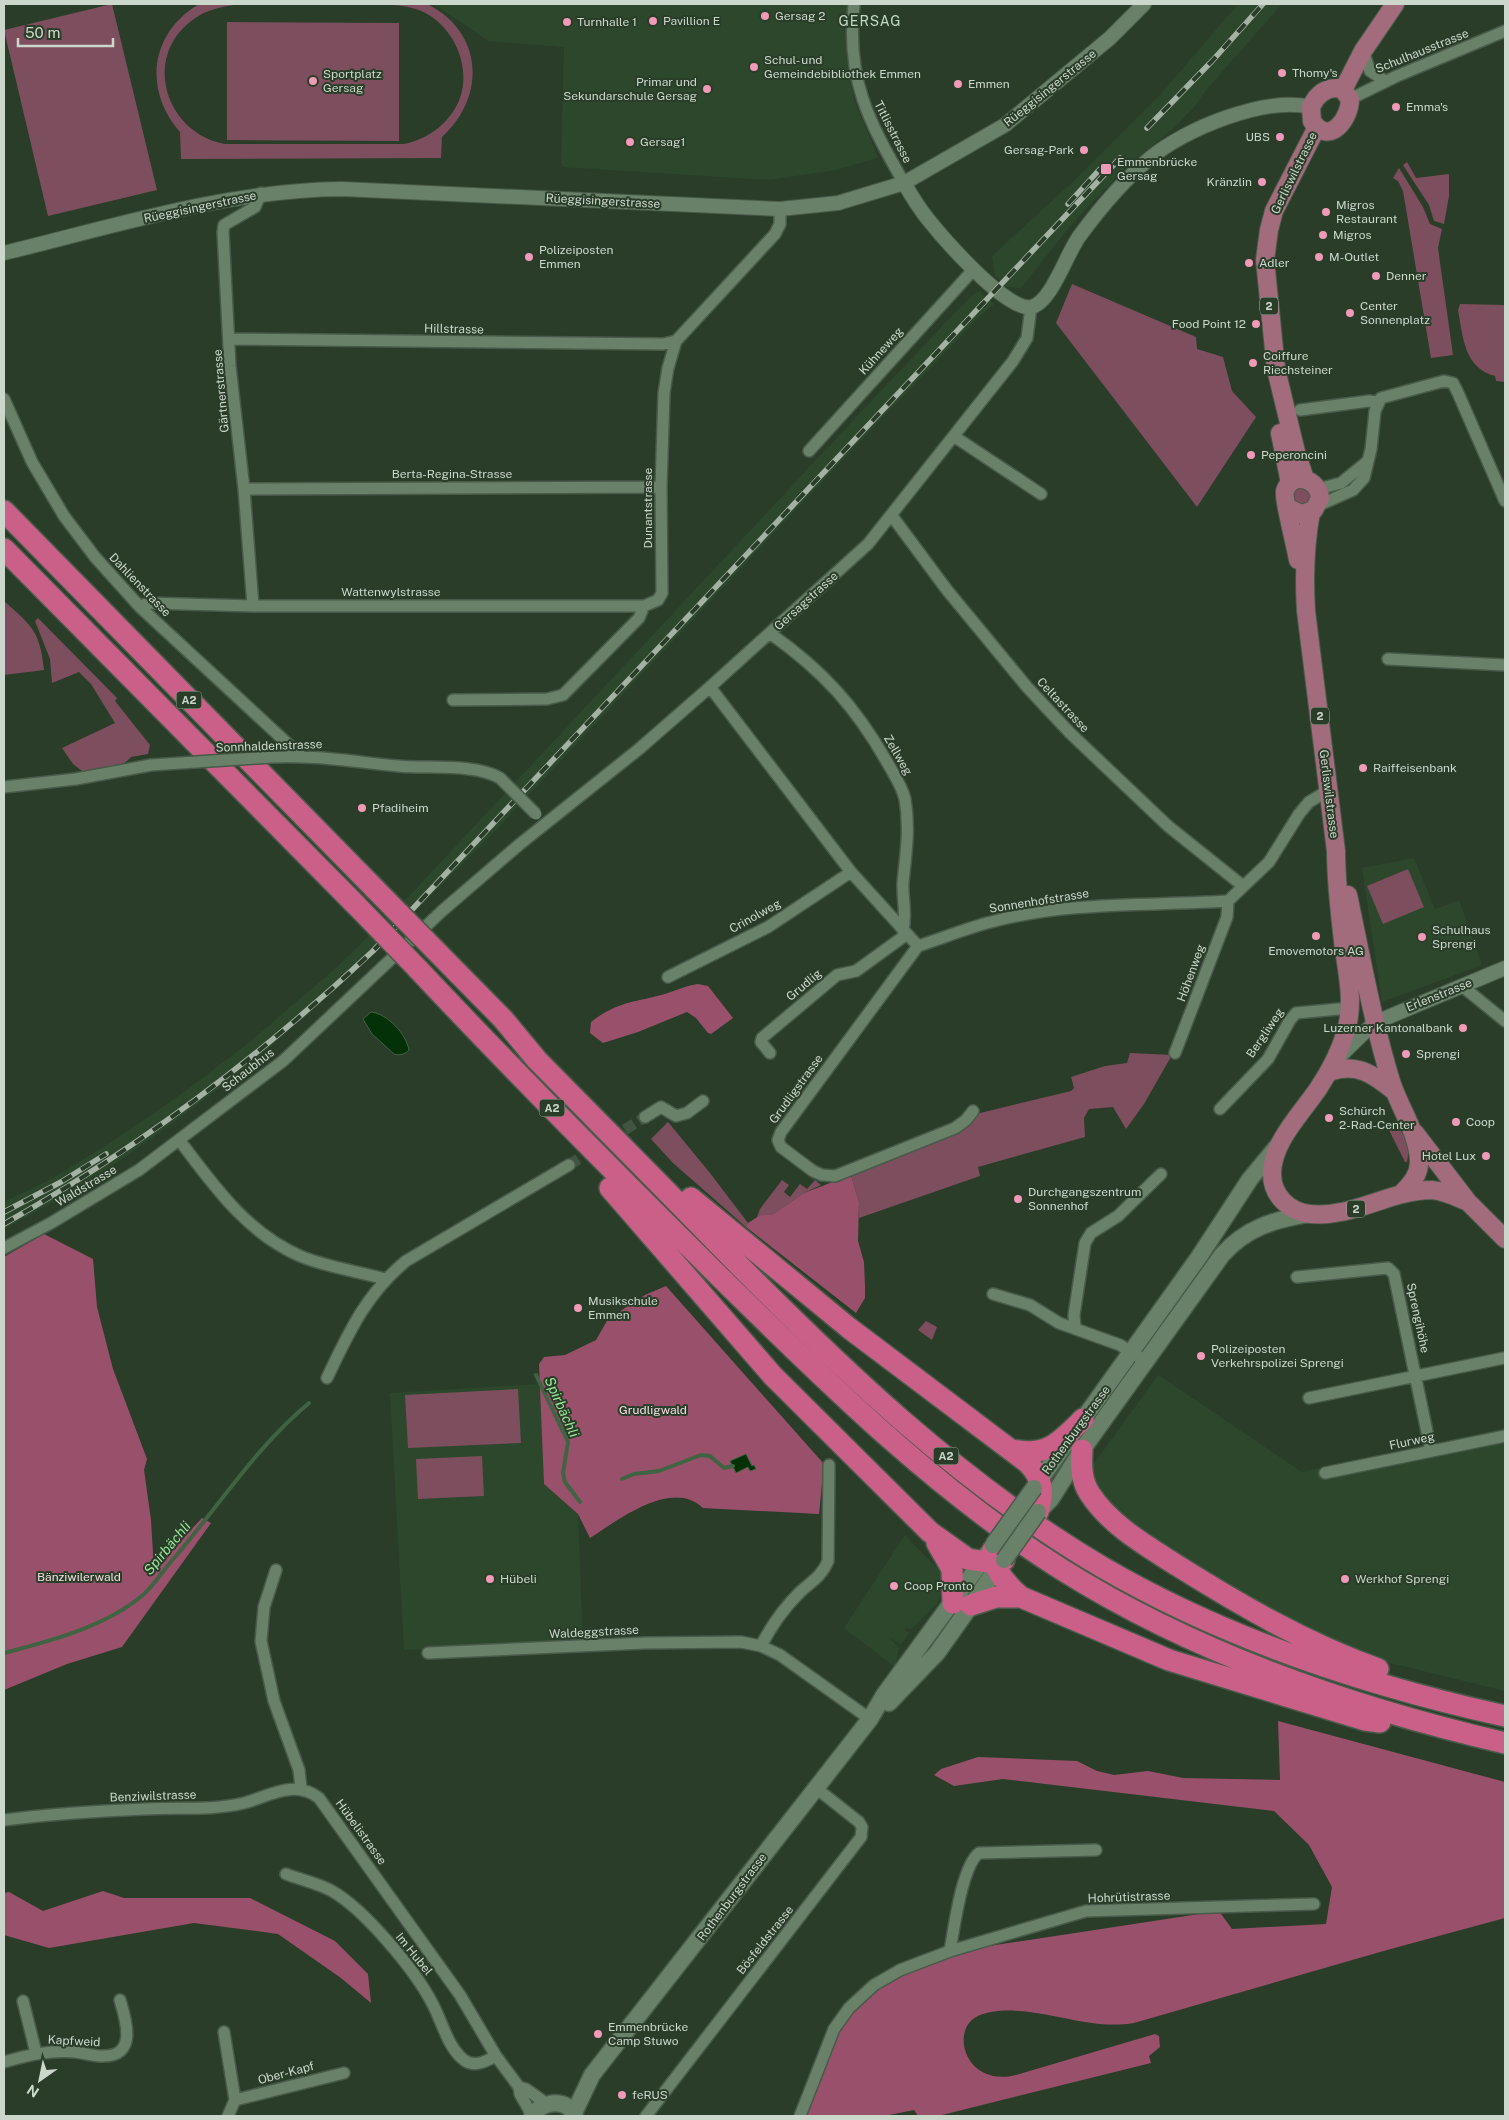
<svg xmlns="http://www.w3.org/2000/svg" width="1509" height="2120" font-family="'Public Sans',sans-serif">
<rect width="100%" height="100%" fill="#293d29"/>
<!-- built -->
<path fill="#2d472d" d="M434,4H848L846,53L849,76L855,102L878,158L836,170L769,180L563,167L561,163L564,47L488,41Z
M1238,4H1282L1207,89L1195,106L1173,129L1128,165L1072,224L1021,288L1007,287L995,276L992,256L1079,176L1159,96Z
M979,291L994,304L978,318L847,455L494,832L350,977L243,1070L178,1119L118,1162L68,1194L4,1229V1202L53,1178L116,1139L184,1092L247,1044L336,968L411,894L857,416L970,297Z
M1414,858L1435,909L1459,900L1482,965L1382,1002L1362,868Z
M1158,1375L1302,1472L1505,1428V1691L1382,1661L1296,1624L1207,1572L1108,1505L1090,1469Z
M541,1384L544,1484L578,1514L583,1643L404,1650L390,1393Z
M905,1535L943,1574L944,1584L937,1604L911,1629L906,1628L905,1630L910,1633L901,1644L889,1637L899,1648L895,1667L844,1628Z"/>
<!-- green -->
<path fill="#7d4e5e" fill-rule="evenodd" d="M112,4L157,190L48,216L4,30Z
M199,4H427C484,32 486,97 442,137L441,158L181,159L180,132C143,90 150,33 199,4ZM234,5C272,5 310,5 348,5C367,5 389,3 408,7C447,14 473,60 460,98C451,122 429,139 404,144H225C165,133 141,56 194,19C206,10 220,7 234,5Z
M227,22L399,23V141L227,140Z
M1407,162L1416,178L1449,174V196L1444,224L1434,221L1429,205L1403,165Z
M1399,168L1423,207L1430,224L1442,229L1438,248L1453,355L1431,358L1403,191L1398,181L1393,178Z
M1072,284L1196,337L1197,349L1223,357L1232,391L1256,417L1197,507L1056,323Z
M1460,304L1505,305V382L1496,381L1495,376C1464,368 1463,337 1458,310Z
M1293 497a9 9 0 1 1 18 0a9 9 0 1 1-18 0Z
M4,601C32,626 40,631 44,670L4,675Z
M38,618L117,698L115,701L150,745L148,754L131,757C121,769 101,771 86,774L73,764L62,748L115,723L91,684L79,672L52,683L50,659L35,621Z
M1408,869L1424,907L1383,924L1367,886Z
M1130,1053L1172,1055L1144,1104L1126,1129L1113,1107L1089,1109L1084,1118L1085,1137L978,1167L980,1176L859,1218V1202L851,1175L976,1114L1071,1091L1074,1088L1071,1077L1105,1066L1127,1063Z
M668,1122L710,1173L748,1223L746,1227L673,1163L651,1139Z
M1396,1126C1407,1136 1410,1148 1407,1162H1405L1389,1130Z
M782,1180L789,1185L784,1192L790,1197L800,1184L807,1189L815,1180L821,1185L804,1193L773,1214L757,1217L760,1209Z
M926,1321L937,1327L932,1340L918,1330Z
M518,1389L521,1443L408,1448L405,1395Z
M482,1456L484,1496L418,1499L416,1459Z"/>
<!-- forest -->
<path fill="#99516b" d="M698,984L708,986L733,1018L711,1034L708,1033L696,1018L687,1012L638,1032L603,1043L590,1033L591,1022C616,1003 629,1003 657,996C671,993 683,986 698,984Z
M851,1175L859,1202L858,1241L864,1262L865,1286V1298L856,1313L746,1227L748,1223L759,1216L773,1214L804,1193Z
M44,1234L93,1259L97,1307L113,1369L147,1459L144,1470L151,1520L154,1569L202,1518L211,1523L122,1647L67,1664L4,1690V1257Z
M666,1286L824,1464L819,1514L703,1508C672,1478 618,1520 590,1538L578,1514L544,1484L539,1364L544,1357L565,1355L596,1340L608,1319L645,1295Z
M1278,1721L1505,1782V1918L1387,1950L1134,2023C1121,2025 1106,2025 1092,2023C1059,2019 1010,2002 978,2016C949,2029 965,2088 1016,2075L1155,2034L1159,2036L1160,2047L1149,2056L1151,2063L938,2116H918L914,2110L884,2116H806L821,2071L843,2024L866,1997L888,1982L963,1950L1219,1911L1232,1929L1326,1924L1332,1887L1309,1845L1274,1811L1003,1779L954,1786L934,1775L941,1769L978,1757L1077,1761L1097,1771L1114,1775L1148,1771L1183,1778L1280,1780Z
M103,1891L124,1898H250L335,1941L368,1974L371,2003L341,1978L278,1934L194,1923L49,1948L4,1935V1893L9,1892L43,1911Z"/>
<!-- water -->
<path fill="#053109" stroke="#406343" d="M371,1012C388,1014 406,1034 409,1050C406,1054 399,1056 394,1054L372,1034L363,1019Z
M746,1454L752,1466L754,1465L756,1469L750,1471L748,1467L736,1473L730,1461Z"/>
<g fill="none" stroke-linecap="round" stroke-linejoin="round">
<!-- stream -->
<path stroke="#406343" stroke-width="4" d="M536,1375L568,1442L563,1473L565,1482L580,1502
M622,1479L634,1474L659,1471L701,1455L710,1456L724,1468L733,1466
M4,1653C50,1641 105,1627 143,1595C155,1584 164,1569 175,1557C219,1506 256,1447 309,1403"/>
<!-- minor-tunnel -->
<path stroke="#415441" stroke-width="11" stroke-dasharray="11 5.5" stroke-linecap="butt" d="M569,1165L645,1117"/>
<!-- minor casing -->
<g stroke="#485a49" stroke-width="14">
<path id="minor" d="M854,4C846,79 868,120 904,183
M1363,51L1370,71L1385,81
M1350,99L1397,76L1505,31
M230,339L663,344L676,341
M4,399L32,462L64,516L95,557L140,607L301,756
M1300,410L1369,401L1377,402
M955,437L1041,494
M809,451L974,269
M244,489L661,487
M1318,489L1341,483L1368,461
M1317,506L1353,490L1364,478L1371,449L1375,411L1381,398L1444,381L1453,383L1458,393L1505,501
M892,516L947,590L1027,687L1070,733L1168,826L1243,886
M253,606L244,489L230,366L223,232L224,225L255,207L261,193
M140,607L148,603L253,606H644
M771,634C823,671 855,706 887,762C893,773 902,786 905,799C910,827 906,854 903,882C902,900 907,911 903,931
M1388,659L1505,665
M710,687L851,872L918,946C943,938 967,928 991,922C1068,901 1150,906 1228,901L1269,862L1299,814L1309,802L1329,790
M453,700L547,699L563,695L639,618L644,606L658,600L662,593L661,487L664,393L668,368L676,341L775,234L780,224V209
M272,757C316,755 355,762 398,766C429,769 474,763 500,778
M4,787L76,779L151,765
M918,946L781,1132L778,1140L781,1147L813,1171L822,1175L835,1176L955,1128L966,1120L973,1111
M668,977L768,927L851,872
M1462,986L1505,1021
M770,1053L761,1042L762,1038L837,975L856,971L907,934
M1175,1053L1227,917L1228,901
M1220,1109L1268,1059L1290,1020L1296,1013L1350,1008
M645,1117L661,1107L676,1116L687,1113L703,1101
M180,1141C214,1186 247,1233 300,1256C326,1267 357,1271 385,1279
M4,1248L51,1223L139,1170L283,1061L442,911L520,844L639,749L710,687L868,544L1013,361L1027,338L1031,307
M1297,1277L1388,1268L1394,1274L1431,1451
M993,1294L1030,1305L1059,1323L1120,1345L1145,1361
M1075,1327L1074,1315L1085,1243L1091,1233L1118,1216L1161,1174
M327,1378C349,1332 366,1294 406,1261L569,1165
M1309,1398L1504,1358
M1325,1473L1505,1436
M276,1570L264,1607L261,1641L274,1701L299,1770L301,1788
M761,1646C771,1626 784,1608 800,1592C811,1582 822,1576 828,1561L829,1465
M428,1653L645,1643L741,1642L761,1646L780,1655L870,1719
M4,1820C50,1814 98,1811 145,1809C178,1807 211,1811 244,1803C269,1796 295,1779 319,1798L460,1995L496,2056L519,2087L520,2094L532,2115
M286,1874C301,1880 318,1883 332,1891C364,1909 414,1969 431,2001C442,2020 447,2047 464,2060C475,2068 486,2061 496,2056
M950,1951C954,1928 962,1866 979,1853L1096,1850
M23,2001L36,2053
M224,2032L235,2100L228,2116
M4,2062C28,2055 50,2050 75,2052C84,2053 93,2056 102,2056C138,2057 126,2020 120,2000
M519,2087L526,2089L547,2104
M235,2100L344,2073
M646,2116L861,1837L862,1827L859,1822L816,1788
M800,2116L834,2029L849,2008L874,1985L900,1970L950,1951L1086,1911L1314,1904"/>
</g>
<!-- tertiary casing -->
<g stroke="#485a49" stroke-width="16">
<path id="tertiary" d="M904,183C911,195 918,207 927,218C942,237 1007,312 1031,307C1052,303 1067,251 1081,234C1101,207 1124,180 1149,159C1184,129 1265,96 1311,107
M4,253C115,226 227,190 342,189L780,209L838,203L904,183L1005,125L1110,38L1144,4
M1337,1059L1374,1023L1505,968"/>
</g>
<!-- secondary casing -->
<g stroke="#485a49" stroke-width="19">
<path id="secondary" d="M1034,1488L1199,1257L1250,1179L1280,1143
M1038,1512L1051,1499L1082,1450L1222,1255C1246,1228 1273,1220 1308,1214
M889,1703L937,1653L1003,1560
M574,2113L592,2075L870,1719L884,1695L988,1553
M532,2116C542,2101 567,2097 575,2116"/>
</g>
<!-- primary casing -->
<g stroke="#485a49" stroke-width="20">
<path id="primary" d="M1337,88L1343,90L1350,99C1350,119 1329,147 1312,121L1311,107C1316,96 1324,88 1337,88Z
M1343,90L1363,51L1395,4
M1280,433L1290,483
M1305,479L1296,452L1276,369L1265,260L1269,230L1274,211L1317,127
M1288,508L1301,514L1314,510L1320,498C1319,479 1292,470 1285,491C1283,497 1296,547 1298,560
M1311,512C1305,544 1304,578 1306,611L1336,851C1336,884 1340,916 1344,949C1348,976 1354,1004 1346,1031C1340,1052 1330,1071 1318,1089C1301,1114 1272,1142 1272,1174C1272,1196 1290,1212 1310,1214C1354,1218 1390,1190 1432,1190C1445,1191 1456,1197 1468,1202
M1348,895C1361,956 1372,1018 1390,1078C1398,1106 1417,1130 1419,1160C1420,1174 1411,1184 1402,1193
M1329,1072C1356,1062 1373,1074 1394,1091
M1415,1133L1468,1202L1505,1239"/>
</g>
<!-- motorway casing -->
<g stroke="#485a49" stroke-width="24">
<path id="motorway" d="M4,511L375,889
M4,549L356,905
M434,949L503,1019L537,1060C599,1123 661,1185 722,1248C838,1366 959,1483 1102,1567C1227,1640 1365,1685 1505,1716
M417,968C518,1076 623,1181 728,1285C832,1387 937,1491 1061,1569C1196,1654 1350,1707 1505,1743
M610,1188L773,1376L930,1532L968,1559L993,1563L1004,1560
M691,1198L849,1328L1028,1463C1043,1479 1044,1491 1038,1512
M1012,1450C1047,1457 1059,1443 1083,1419
M1082,1450C1081,1465 1081,1481 1090,1494C1111,1526 1147,1546 1178,1566C1242,1606 1307,1644 1378,1669
M937,1543L952,1569L953,1603
M993,1550C992,1569 1008,1586 1021,1597
M971,1605L996,1597H1021L1169,1660L1365,1720L1380,1722"/>
</g>
<!-- minor -->
<use href="#minor" stroke="#698069" stroke-width="11"/>
<!-- tertiary -->
<use href="#tertiary" stroke="#698069" stroke-width="14"/>
<!-- secondary -->
<use href="#secondary" stroke="#698069" stroke-width="16"/>
<!-- primary -->
<use href="#primary" stroke="#a36c7c" stroke-width="18"/>
<!-- motorway -->
<use href="#motorway" stroke="#ca5f88" stroke-width="21"/>
<!-- rail casing -->
<g stroke="#a4b2a4" stroke-width="5.5">
<path id="rail" d="M1147,128L1213,60L1263,4
M1068,204L1100,169
M4,1212L61,1182L106,1154
M4,1224C139,1148 260,1057 373,951L1120,158"/>
</g>
<!-- rail -->
<use href="#rail" stroke="#293d29" stroke-width="4" stroke-dasharray="11" stroke-linecap="butt"/>
<!-- minor-bridge casing -->
<g stroke="#485a49" stroke-width="14" stroke-linecap="butt">
<path id="minor-bridge" d="M151,765L272,757
M500,778L536,814"/>
</g>
<!-- secondary-bridge casing -->
<g stroke="#485a49" stroke-width="19" stroke-linecap="butt">
<path id="secondary-bridge" d="M993,1545L1034,1488
M1004,1560L1038,1512"/>
</g>
<!-- motorway-bridge casing -->
<g stroke="#485a49" stroke-width="24" stroke-linecap="butt">
<path id="motorway-bridge" d="M375,889L434,949
M356,905L417,968"/>
</g>
<!-- minor-bridge -->
<use href="#minor-bridge" stroke="#698069" stroke-width="11"/>
<!-- secondary-bridge -->
<use href="#secondary-bridge" stroke="#698069" stroke-width="16"/>
<!-- motorway-bridge -->
<use href="#motorway-bridge" stroke="#ca5f88" stroke-width="21"/>
</g>
<!-- markers -->
<g fill="#f09ab7" stroke="#293d29" stroke-width="2">
<circle cx="765" cy="16" r="5"/>
<circle cx="653" cy="21" r="5"/>
<circle cx="567" cy="22" r="5"/>
<circle cx="754" cy="67" r="5"/>
<circle cx="1282" cy="73" r="5"/>
<circle cx="313" cy="81" r="5"/>
<circle cx="958" cy="84" r="5"/>
<circle cx="707" cy="89" r="5"/>
<circle cx="1396" cy="107" r="5"/>
<circle cx="1280" cy="137" r="5"/>
<circle cx="630" cy="142" r="5"/>
<circle cx="1084" cy="150" r="5"/>
<rect x="1100" y="163" width="12" height="12" rx="2.5"/>
<circle cx="1262" cy="182" r="5"/>
<circle cx="1326" cy="212" r="5"/>
<circle cx="1323" cy="235" r="5"/>
<circle cx="529" cy="257" r="5"/>
<circle cx="1319" cy="257" r="5"/>
<circle cx="1249" cy="263" r="5"/>
<circle cx="1376" cy="276" r="5"/>
<circle cx="1350" cy="313" r="5"/>
<circle cx="1256" cy="324" r="5"/>
<circle cx="1253" cy="363" r="5"/>
<circle cx="1251" cy="455" r="5"/>
<circle cx="1363" cy="768" r="5"/>
<circle cx="362" cy="808" r="5"/>
<circle cx="1316" cy="936" r="5"/>
<circle cx="1422" cy="937" r="5"/>
<circle cx="1463" cy="1028" r="5"/>
<circle cx="1406" cy="1054" r="5"/>
<circle cx="1329" cy="1118" r="5"/>
<circle cx="1456" cy="1122" r="5"/>
<circle cx="1486" cy="1156" r="5"/>
<circle cx="1018" cy="1199" r="5"/>
<circle cx="578" cy="1308" r="5"/>
<circle cx="1201" cy="1356" r="5"/>
<circle cx="490" cy="1579" r="5"/>
<circle cx="1345" cy="1579" r="5"/>
<circle cx="894" cy="1586" r="5"/>
<circle cx="598" cy="2034" r="5"/>
<circle cx="622" cy="2095" r="5"/>
</g>
<g text-anchor="middle" stroke-width="4" stroke-linejoin="round" paint-order="stroke">
<!-- shield labels -->
<g fill="#293d29" stroke="#9aa99a" stroke-width="1">
<rect x="1260" y="297.5" width="18" height="17" rx="4"/>
<rect x="176.5" y="691.5" width="25" height="17" rx="4"/>
<rect x="1311" y="707.5" width="18" height="17" rx="4"/>
<rect x="539.5" y="1099.5" width="25" height="17" rx="4"/>
<rect x="1347" y="1200.5" width="18" height="17" rx="4"/>
<rect x="933.5" y="1447.5" width="25" height="17" rx="4"/>
</g>
<g font-size="11" font-weight="bold" fill="#cbd7cb">
<text x="1269" y="310">2</text>
<text x="189" y="704">A2</text>
<text x="1320" y="720">2</text>
<text x="552" y="1112">A2</text>
<text x="1356" y="1213">2</text>
<text x="946" y="1460">A2</text>
</g>
<!-- poi labels -->
<g font-size="12" fill="#cbd7cb" stroke="#293d29" text-anchor="start">
<text x="775" y="20">Gersag 2</text>
<text x="663" y="25">Pavillion E</text>
<text x="577" y="26">Turnhalle 1</text>
<text x="764" y="64">Schul- und<tspan x="764" dy="14">Gemeindebibliothek Emmen</tspan></text>
<text x="1292" y="77">Thomy's</text>
<text x="323" y="78">Sportplatz<tspan x="323" dy="14">Gersag</tspan></text>
<text x="697" y="86" text-anchor="end">Primar und<tspan x="697" dy="14">Sekundarschule Gersag</tspan></text>
<text x="968" y="88">Emmen</text>
<text x="1406" y="111">Emma's</text>
<text x="1270" y="141" text-anchor="end">UBS</text>
<text x="640" y="146">Gersag1</text>
<text x="1074" y="154" text-anchor="end">Gersag-Park</text>
<text x="1117" y="166">Emmenbrücke<tspan x="1117" dy="14">Gersag</tspan></text>
<text x="1252" y="186" text-anchor="end">Kränzlin</text>
<text x="1336" y="209">Migros<tspan x="1336" dy="14">Restaurant</tspan></text>
<text x="1333" y="239">Migros</text>
<text x="539" y="254">Polizeiposten<tspan x="539" dy="14">Emmen</tspan></text>
<text x="1329" y="261">M-Outlet</text>
<text x="1259" y="267">Adler</text>
<text x="1386" y="280">Denner</text>
<text x="1360" y="310">Center<tspan x="1360" dy="14">Sonnenplatz</tspan></text>
<text x="1246" y="328" text-anchor="end">Food Point 12</text>
<text x="1263" y="360">Coiffure<tspan x="1263" dy="14">Riechsteiner</tspan></text>
<text x="1261" y="459">Peperoncini</text>
<text x="1373" y="772">Raiffeisenbank</text>
<text x="372" y="812">Pfadiheim</text>
<text x="1432" y="934">Schulhaus<tspan x="1432" dy="14">Sprengi</tspan></text>
<text x="1316" y="955" text-anchor="middle">Emovemotors AG</text>
<text x="1453" y="1032" text-anchor="end">Luzerner Kantonalbank</text>
<text x="1416" y="1058">Sprengi</text>
<text x="1339" y="1115">Schürch<tspan x="1339" dy="14">2-Rad-Center</tspan></text>
<text x="1466" y="1126">Coop</text>
<text x="1476" y="1160" text-anchor="end">Hotel Lux</text>
<text x="1028" y="1196">Durchgangszentrum<tspan x="1028" dy="14">Sonnenhof</tspan></text>
<text x="588" y="1305">Musikschule<tspan x="588" dy="14">Emmen</tspan></text>
<text x="1211" y="1353">Polizeiposten<tspan x="1211" dy="14">Verkehrspolizei Sprengi</tspan></text>
<text x="500" y="1583">Hübeli</text>
<text x="1355" y="1583">Werkhof Sprengi</text>
<text x="904" y="1590">Coop Pronto</text>
<text x="608" y="2031">Emmenbrücke<tspan x="608" dy="14">Camp Stuwo</tspan></text>
<text x="632" y="2099">feRUS</text>
</g>
<!-- street labels -->
<g font-size="12" fill="#cbd7cb" stroke="#293d29">
<text transform="translate(1422 51) rotate(-22)" y="4">Schulhausstrasse</text>
<text transform="translate(1050 88) rotate(-39)" y="4">Rüeggisingerstrasse</text>
<text transform="translate(893 132) rotate(63)" y="4">Titlisstrasse</text>
<text transform="translate(1294 173) rotate(-64)" y="4">Gerliswilstrasse</text>
<text transform="translate(603 201) rotate(3)" y="4">Rüeggisingerstrasse</text>
<text transform="translate(200 207) rotate(-12)" y="4">Rüeggisingerstrasse</text>
<text transform="translate(454 329) rotate(1)" y="4">Hillstrasse</text>
<text transform="translate(881 351) rotate(-48)" y="4">Kühneweg</text>
<text transform="translate(221 391) rotate(-95)" y="4">Gärtnerstrasse</text>
<text x="452" y="478">Berta-Regina-Strasse</text>
<text transform="translate(648 508) rotate(-90)" y="4">Dunantstrasse</text>
<text transform="translate(140 585) rotate(46)" y="4">Dahlienstrasse</text>
<text x="391" y="596">Wattenwylstrasse</text>
<text transform="translate(806 601) rotate(-42)" y="4">Gersagstrasse</text>
<text transform="translate(1063 705) rotate(47)" y="4">Celtastrasse</text>
<text transform="translate(269 746) rotate(-2)" y="4">Sonnhaldenstrasse</text>
<text transform="translate(898 755) rotate(60)" y="4">Zellweg</text>
<text transform="translate(1329 794) rotate(83)" y="4">Gerliswilstrasse</text>
<text transform="translate(1039 901) rotate(-9)" y="4">Sonnenhofstrasse</text>
<text transform="translate(755 916) rotate(-29)" y="4">Crinolweg</text>
<text transform="translate(1191 973) rotate(-70)" y="4">Höhenweg</text>
<text transform="translate(804 985) rotate(-40)" y="4">Grudlig</text>
<text transform="translate(1439 995) rotate(-22)" y="4">Erlenstrasse</text>
<text transform="translate(1265 1033) rotate(-56)" y="4">Bergliweg</text>
<text transform="translate(248 1070) rotate(-38)" y="4">Schaubhus</text>
<text transform="translate(796 1089) rotate(-54)" y="4">Grudligstrasse</text>
<text transform="translate(86 1186) rotate(-31)" y="4">Waldstrasse</text>
<text transform="translate(1418 1318) rotate(78)" y="4">Sprengihöhe</text>
<text transform="translate(1076 1430) rotate(-54)" y="4">Rothenburgstrasse</text>
<text transform="translate(1412 1441) rotate(-12)" y="4">Flurweg</text>
<text transform="translate(594 1632) rotate(-3)" y="4">Waldeggstrasse</text>
<text transform="translate(153 1796) rotate(-2)" y="4">Benziwilstrasse</text>
<text transform="translate(361 1832) rotate(54)" y="4">Hübelistrasse</text>
<text transform="translate(732 1897) rotate(-53)" y="4">Rothenburgstrasse</text>
<text transform="translate(1129 1897) rotate(-2)" y="4">Hohrütistrasse</text>
<text transform="translate(765 1940) rotate(-52)" y="4">Bösfeldstrasse</text>
<text transform="translate(414 1954) rotate(51)" y="4">Im Hubel</text>
<text transform="translate(74 2041) rotate(3)" y="4">Kapfweid</text>
<text transform="translate(286 2073) rotate(-15)" y="4">Ober-Kapf</text>
</g>
<!-- park labels -->
<g font-size="12" fill="#f3dde3" stroke="#293d29">
<text x="653" y="1414">Grudligwald</text>
<text x="79" y="1581">Bänziwilerwald</text>
</g>
<!-- neighbourhood labels -->
<g font-size="14" letter-spacing="1" fill="#c2dbc1" stroke="#293d29">
<text x="870" y="26">GERSAG</text>
</g>
<!-- water labels -->
<g font-size="14" font-style="italic" fill="#99e799" stroke="#293d29">
<text transform="translate(562 1407) rotate(66)" y="5">Spirbächli</text>
<text transform="translate(167 1548) rotate(-50)" y="5">Spirbächli</text>
</g>
</g>
<!-- border -->
<rect width="1509" height="2120" fill="none" stroke="#cbd7cb" stroke-width="10"/>
<!-- north arrow -->
<g transform="translate(40 2080) rotate(213)" stroke="#293d29" stroke-width="4" paint-order="stroke">
<path d="M0-4L9 19L0 12L-9 19Z" fill="#cbd7cb"/>
<text y="-8" font-size="14" font-weight="bold" text-anchor="middle" fill="#cbd7cb">N</text>
</g>
<!-- scale -->
<path d="M18 38v8h95v-8" fill="none" stroke="#cbd7cb" stroke-width="2.5"/>
<text x="25" y="38" font-size="15" fill="#cbd7cb" stroke="#293d29" stroke-width="4" paint-order="stroke">50 m</text>
</svg>
